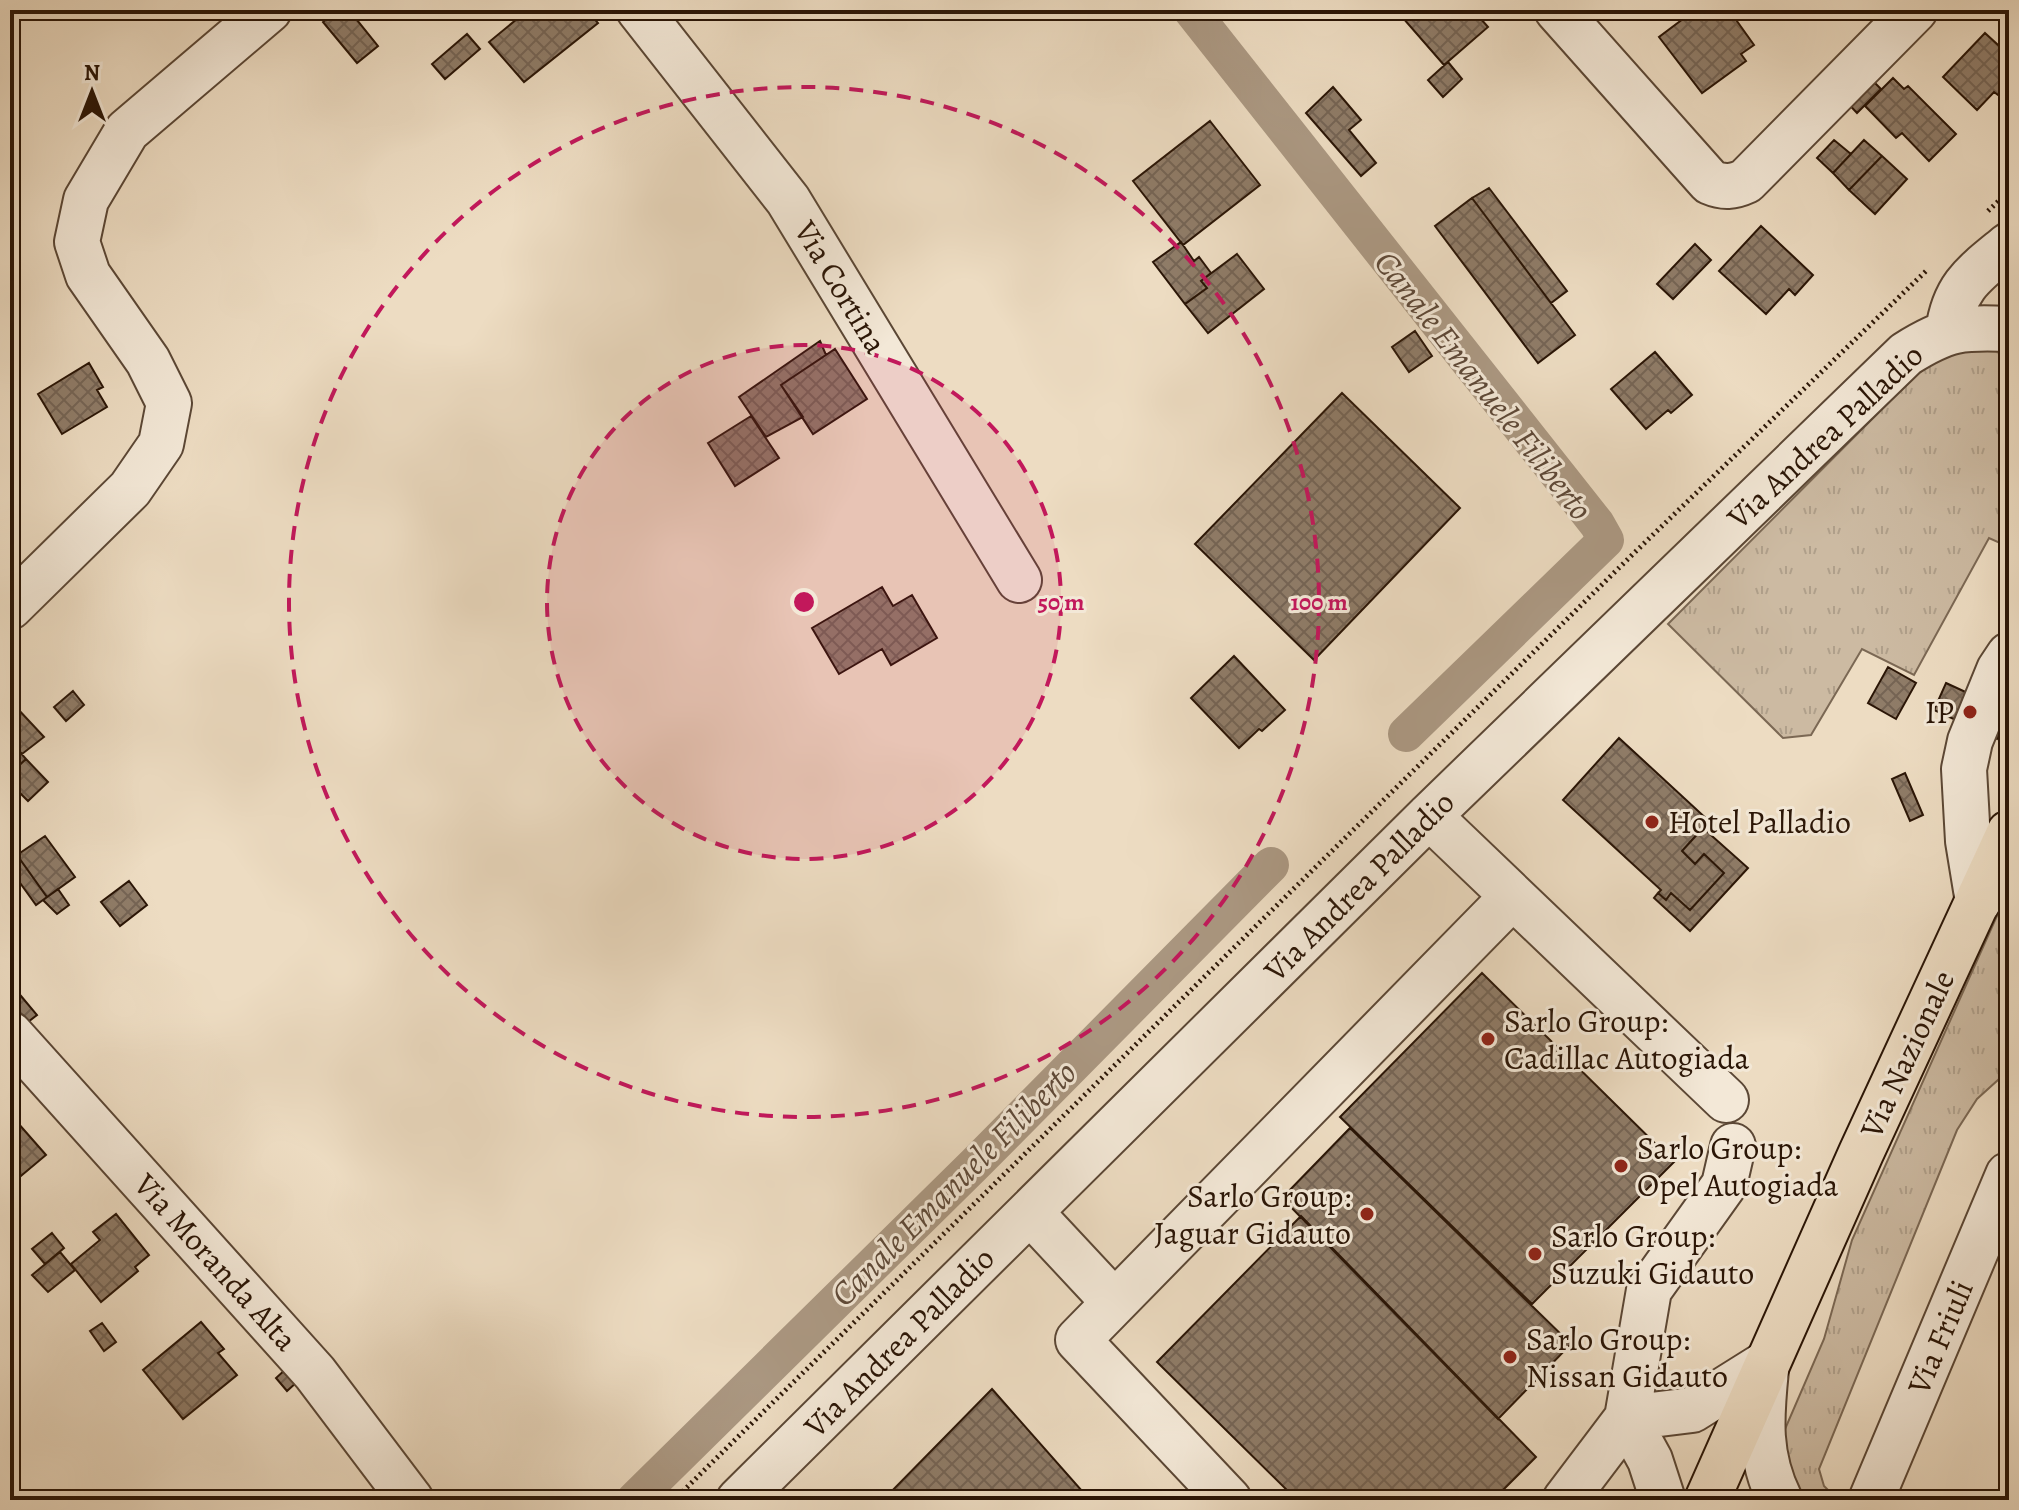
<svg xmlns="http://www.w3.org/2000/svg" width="2019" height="1510" font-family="Alegreya,serif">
<defs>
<pattern id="grass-tufts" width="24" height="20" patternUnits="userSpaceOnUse" patternTransform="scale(2)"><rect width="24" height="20" fill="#ccbaa2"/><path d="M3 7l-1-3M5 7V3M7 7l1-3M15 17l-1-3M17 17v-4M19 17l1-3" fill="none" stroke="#af9f8a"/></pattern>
<pattern id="building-cross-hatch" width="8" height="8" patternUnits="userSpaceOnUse" patternTransform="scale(2)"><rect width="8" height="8" fill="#8f7c68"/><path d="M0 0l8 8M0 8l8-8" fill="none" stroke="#756454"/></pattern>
</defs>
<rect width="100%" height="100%" fill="#eddcc2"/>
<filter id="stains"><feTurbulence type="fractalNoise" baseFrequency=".0025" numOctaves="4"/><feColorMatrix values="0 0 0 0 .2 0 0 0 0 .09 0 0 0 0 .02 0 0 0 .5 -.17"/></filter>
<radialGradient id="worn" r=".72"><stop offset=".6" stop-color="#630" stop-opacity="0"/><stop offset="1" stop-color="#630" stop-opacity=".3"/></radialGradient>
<!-- grass -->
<path fill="url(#grass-tufts)" stroke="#7b6854" stroke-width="2" d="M2009,347V547L1989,538L1914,675L1862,649L1811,735L1783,738L1668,624L1915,376L1948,352Z
M2009,889V1070L1977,1099L1957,1130L1819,1469L1824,1486L1838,1500H1800L1778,1454L1782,1436L1824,1339L1852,1240Z"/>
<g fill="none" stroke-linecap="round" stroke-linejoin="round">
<!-- canal -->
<path stroke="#ab9882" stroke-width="36" d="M1191,10L1597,524L1606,540L1406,734
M634,1500L975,1164L1271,865"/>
</g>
<!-- building -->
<path fill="url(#building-cross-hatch)" stroke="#2a1506" stroke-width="2" d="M337,10H349L378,46L357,63L323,22Z
M528,10H587L598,23L524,82L489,42Z
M1396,10H1473L1488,27L1444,65Z
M1695,10H1729L1754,45L1741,54L1746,61L1702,93L1659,37Z
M1985,33L2009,55V84L1998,95L1994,92L1977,110L1943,77Z
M467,34L480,49L445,79L432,64Z
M1448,62L1462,79L1443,97L1428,80Z
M1865,73L1881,89L1857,113L1841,96Z
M1893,78L1904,89L1908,86L1956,134L1929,161L1902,133L1896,138L1865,106Z
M1333,87L1361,120L1349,130L1376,163L1361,176L1306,113Z
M1210,121L1260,185L1183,245L1133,181Z
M1834,140L1851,154L1833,173L1817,158Z
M1864,140L1882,156L1849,190L1833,173Z
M1882,156L1907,179L1875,214L1849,190Z
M1489,188L1567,291L1551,303L1472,198Z
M1472,198L1575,335L1538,363L1435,226Z
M1761,226L1813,275L1795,295L1789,289L1766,314L1719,271Z
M1181,242L1194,261L1199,257L1211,273L1201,281L1207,288L1185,304L1153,262Z
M1695,244L1711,260L1673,299L1657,284Z
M1237,254L1264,289L1208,333L1185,304L1207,288L1201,281Z
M1415,331L1432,356L1409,372L1392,347Z
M820,341L826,355L781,385L803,417L766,437L739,397Z
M835,349L867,399L813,434L781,385Z
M1655,352L1692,395L1671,413L1668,410L1646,429L1611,389Z
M89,363L103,387L97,390L107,407L62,434L38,394Z
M1342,393L1460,508L1314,660L1195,544Z
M751,416L779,458L735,486L708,443Z
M882,587L893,606L912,595L937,638L891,665L882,649L839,674L812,628Z
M1234,656L1285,710L1262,731L1259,729L1239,748L1191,698Z
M1888,667L1916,683L1896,719L1868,703Z
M1946,683L2009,712L1997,739L1934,710Z
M73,691L84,705L66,721L54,707Z
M16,707L44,737L22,754L10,741V712Z
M1619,738L1709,821L1682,851L1695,864L1704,854L1724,873L1690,910L1671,893L1666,900L1658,893L1661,890L1563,800Z
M10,741L26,759L10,774Z
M26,759L48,782L28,801L10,783V774Z
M1905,773L1923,815L1910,821L1892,779Z
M1703,828L1748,868L1690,931L1654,898L1658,893L1666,900L1671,893L1690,910L1724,873L1704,854L1695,864L1682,851Z
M45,836L75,877L47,897L17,855Z
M17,855L47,897L36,905L10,869V860Z
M129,881L147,905L120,926L101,902Z
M58,889L69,905L57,914L43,900Z
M1482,973L1674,1162L1532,1304L1340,1117Z
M16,990L37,1015L19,1029L10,1018V992Z
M10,1114L46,1155L10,1185Z
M1350,1128L1571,1344L1498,1419L1282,1198Z
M116,1214L149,1255L135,1267L138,1271L101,1302L71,1264L100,1240L93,1232Z
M1301,1216L1536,1457L1493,1500H1297L1157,1362Z
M52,1233L64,1248L45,1264L32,1249Z
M60,1252L75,1270L48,1292L32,1275Z
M201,1322L224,1349L218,1353L237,1375L183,1419L143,1370Z
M102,1323L116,1342L104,1351L90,1331Z
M286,1369L297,1382L287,1391L276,1378Z
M992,1389L1090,1500H883Z
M2009,1469V1500H1995Z"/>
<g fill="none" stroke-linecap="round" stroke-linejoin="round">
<!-- minor casing -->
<g stroke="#5b4735" stroke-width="48">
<path id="minor" d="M639,10L788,200L1019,580
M1557,10L1710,182C1724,188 1733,187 1746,181L1915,10
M1948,332C1954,286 1975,273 2009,245
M10,607L130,489L161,444L169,403L148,361L88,275L77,242L86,200L127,131L269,10
M1429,816L1726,1100
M1978,902L1968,841L1964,769L1970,741L1999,670L2009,655
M10,1034L315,1373L411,1500
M1030,1212L1114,1302
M1766,1370C1761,1418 1758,1456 1780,1500
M1627,1418L1692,1410L1767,1363
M1627,1418L1650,1460L1663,1500
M739,1500L1429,816L1906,354C1947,328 1962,327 2009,329
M1229,1500L1078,1340L1512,897
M1565,1500L1627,1418L1649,1290L1724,1185L1733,1146
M1871,1500L2008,1175"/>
</g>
<!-- major casing -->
<g stroke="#2a1506" stroke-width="48">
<path id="major" d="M1707,1500L1861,1153L2009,833"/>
</g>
<!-- path -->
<path stroke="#2a1506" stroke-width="5" stroke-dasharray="2 4" stroke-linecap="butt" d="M1988,211L2009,191
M674,1500L1631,556L1926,271"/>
<!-- minor -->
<use href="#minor" stroke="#f3e8d7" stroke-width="44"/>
<!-- major -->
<use href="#major" stroke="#eddcc2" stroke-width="44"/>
</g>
<!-- distance rings -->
<circle cx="804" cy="602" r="257" fill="#c2185b" fill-opacity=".12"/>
<g fill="none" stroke="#c2185b" stroke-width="4" stroke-dasharray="14 10">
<circle cx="804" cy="602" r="257"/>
<circle cx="804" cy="602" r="515"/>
</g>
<!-- markers -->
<g fill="#8f2418" stroke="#f3e8d7" stroke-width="3">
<circle cx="1970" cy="712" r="8"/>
<circle cx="1652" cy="822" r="8"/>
<circle cx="1488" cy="1039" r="8"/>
<circle cx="1621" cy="1166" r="8"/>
<circle cx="1367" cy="1214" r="8"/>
<circle cx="1535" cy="1254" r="8"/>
<circle cx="1510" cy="1357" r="8"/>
</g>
<g text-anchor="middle" stroke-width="6" stroke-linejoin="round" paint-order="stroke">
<!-- street labels -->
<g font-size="32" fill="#2a1506" stroke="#f3e8d7">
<text transform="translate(841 287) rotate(59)" y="11">Via Cortina</text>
<text transform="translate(1825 436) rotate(-43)" y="11">Via Andrea Palladio</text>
<text transform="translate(1359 886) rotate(-45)" y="11">Via Andrea Palladio</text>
<text transform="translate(1907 1054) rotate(-65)" y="11">Via Nazionale</text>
<text transform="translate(216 1262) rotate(48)" y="11">Via Moranda Alta</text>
<text transform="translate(1940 1337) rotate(-67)" y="11">Via Friuli</text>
<text transform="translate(899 1342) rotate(-45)" y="11">Via Andrea Palladio</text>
</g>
<!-- poi labels -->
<g font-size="32" fill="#2a1506" stroke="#f3e8d7" text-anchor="start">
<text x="1954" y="723" text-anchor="end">IP</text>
<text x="1668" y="833">Hotel Palladio</text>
<text x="1504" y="1032">Sarlo Group:<tspan x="1504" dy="37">Cadillac Autogiada</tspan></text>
<text x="1637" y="1159">Sarlo Group:<tspan x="1637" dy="37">Opel Autogiada</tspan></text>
<text x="1351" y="1207" text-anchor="end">Sarlo Group:<tspan x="1351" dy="37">Jaguar Gidauto</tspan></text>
<text x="1551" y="1247">Sarlo Group:<tspan x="1551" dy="37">Suzuki Gidauto</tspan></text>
<text x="1526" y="1350">Sarlo Group:<tspan x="1526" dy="37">Nissan Gidauto</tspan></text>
</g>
<!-- water labels -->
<g font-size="34" font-style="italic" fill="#5e4938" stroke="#f3e8d7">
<text transform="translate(1484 385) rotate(52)" y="12">Canale Emanuele Filiberto</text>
<text transform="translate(953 1183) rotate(-45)" y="12">Canale Emanuele Filiberto</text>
</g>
</g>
<circle cx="804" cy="602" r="12" fill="#c2185b" stroke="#f3e8d7" stroke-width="4"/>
<g font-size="24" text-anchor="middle" font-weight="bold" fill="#c2185b" stroke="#f3e8d7" stroke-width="6" stroke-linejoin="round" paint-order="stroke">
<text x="1061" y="610">50 m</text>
<text x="1319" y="610">100 m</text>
</g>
<!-- margin -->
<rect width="2019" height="1510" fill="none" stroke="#eddcc2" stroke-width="40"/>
<rect x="12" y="12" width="1995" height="1486" fill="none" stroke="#2a1506" stroke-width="4"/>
<rect x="20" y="20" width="1979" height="1470" fill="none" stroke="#2a1506" stroke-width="2"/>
<!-- north arrow -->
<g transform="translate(92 92)" stroke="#f3e8d7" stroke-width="6" paint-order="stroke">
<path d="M0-6L14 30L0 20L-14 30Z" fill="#2a1506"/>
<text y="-12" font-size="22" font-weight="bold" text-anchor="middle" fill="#2a1506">N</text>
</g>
<rect width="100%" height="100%" filter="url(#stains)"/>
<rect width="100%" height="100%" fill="url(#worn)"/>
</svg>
